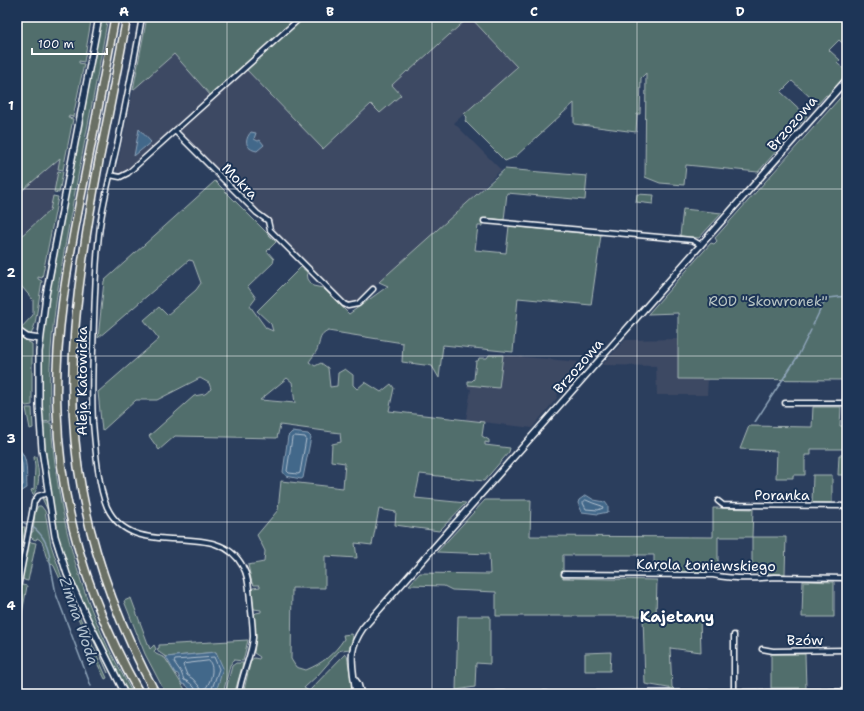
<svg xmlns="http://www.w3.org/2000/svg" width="864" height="711" font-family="'Shantell Sans',sans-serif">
<rect width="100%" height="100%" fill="#2b3e5d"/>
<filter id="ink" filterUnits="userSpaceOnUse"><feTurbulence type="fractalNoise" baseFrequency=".025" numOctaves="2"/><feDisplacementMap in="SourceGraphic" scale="8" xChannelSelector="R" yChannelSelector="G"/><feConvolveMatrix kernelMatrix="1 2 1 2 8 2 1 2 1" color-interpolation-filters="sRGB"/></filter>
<g filter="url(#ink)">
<!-- built -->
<path fill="#3c4864" d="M466,17H470L517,67L454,123L501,170L454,216L347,311L272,227L177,130L245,68L323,149Z
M174,54L211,96L125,171L120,173L116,172L133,90Z
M61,158L50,210L18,238L17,236V195Z
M678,339V379H708L707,395H657L656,366L602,365L625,340Z
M503,355L580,362L586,365L564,390L561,389L558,393L557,398L532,428L466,420L471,389L467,388L468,385L499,387Z"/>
<!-- green -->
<path fill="#516e6c" stroke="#a8b6b6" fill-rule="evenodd" d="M17,17H92V19L88,18L87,20L91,21L84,62L79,61V63L84,64L73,117L69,116L68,118L73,119L63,170L58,169L60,158L17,195Z
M102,17H108C97,79 85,140 73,202C60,274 45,347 51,421L42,422L41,378L42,345L49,295Z
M147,17H469L408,72L407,71L392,85L401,95L380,113L371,104L323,149L243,66L211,96L174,54L133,90Z
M470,17H847V47L839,40L829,50L840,60L837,63L847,72V74L828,96L826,95L818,104L792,81L781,92L807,116L758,172L686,165L684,185L660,183L645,177L646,73L641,78L640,114H637L636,132L574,124V103L515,157L505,161L465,121L467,117L464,114L517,67Z
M847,90V380L678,379V313L648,314L711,243L714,244L717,241L715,238Z
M505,169L587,176L585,200L507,193L504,220L487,218L482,219V226H478L475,250L506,253L509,226L601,235L591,305L518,298L513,352L443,345L439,378L432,366L402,362L403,343L328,331C319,336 321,338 318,347C317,352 312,357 309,362L315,366L321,363L328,368L330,387L337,386L338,373L345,369L353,375V385L357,389L365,382L381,392L391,384L394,388L389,411L484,422L482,436L489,440V443L485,442V445L510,448L509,452L484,481L420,474L415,498L466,503L439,531L395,525L396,512L379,509L372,545L355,543L357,558L325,556V588H292L291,659L296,667L306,670C323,663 334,654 344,639L343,635L351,634L353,637L350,649L342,650L339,651L318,675L304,688L309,691L345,654L347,655L352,686L351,694H243L251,660L254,658L259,659L260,657L254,653L256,638L254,615L256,613L261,612V610L254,609L252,590L253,588L260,587V586L259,585H254L252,583L248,565L264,562L265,551L257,535L278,510L281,481L343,488L345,463L331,461L332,444L341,442L340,433L280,425L277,438L175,436L159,450L149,436L194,396L205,394L211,389L209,383L200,378L157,400H136L102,431L98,392L159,339L144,320L159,307L167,315L196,290L201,283L193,261L189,260L98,338L104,281L215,181L276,242L267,251L274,259L273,263L248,287L256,298L250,306L266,328L273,331L271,324L257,311L301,267L307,272L308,279L313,286L323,288L349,314L388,286L379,282ZM287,378L292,382L295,403L260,400Z
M58,171L63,172L59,193L54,192Z
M637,194L654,195L653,204L636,202Z
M53,196L58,197L42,278L38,277V279L42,281L35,324L31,335L20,329L33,315V300L17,281V236L19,238L50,210Z
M61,199L62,201L47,277L45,279Z
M683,209L722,213L699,238L680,236Z
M17,335L32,344V405L26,406L17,396Z
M489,355H503L499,388L468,385V381H472L474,379L476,361H478L479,358H487Z
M813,407H841L840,426H847V449H811V455H805V475H793V478H776L777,451L740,449L749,426L812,427Z
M26,408H32L33,428L30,429Z
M42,423H51C56,495 71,566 101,632C110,653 122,673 133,694H128L91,620L67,567L60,547L54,517Z
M839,455H847V475H838Z
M36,456C38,469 42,484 33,495L31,490L34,489L35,467L34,457Z
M813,475H832V503H812Z
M42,498L46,500L47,502L51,525L59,558L66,576L94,639L108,673L65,576L53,541L48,511Z
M485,500H531L530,536L713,537V508L753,509L752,537H786L785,574L752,573V537H718V573L654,572V555H563V578L657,580L656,616L700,618L701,652L670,648L672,687L674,689L645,684L643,616H496V592L452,590L444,586L409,585L420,573L490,574L489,554L437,552Z
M38,506H41L45,511L51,545L61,575L107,678L105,679L95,659L89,642L54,566C52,564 49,561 47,558C43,551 46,542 37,538L36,540L33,539L30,536L31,532H33L35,512Z
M21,527H25L20,556H17Z
M31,542L36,543L28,581L24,580L22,577L28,544Z
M803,581L834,582V617H802Z
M22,585L27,586L17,641L21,618H19L18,599Z
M131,598L150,649L154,645L156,649L154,651L156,654L165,658L188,694H166L145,654L124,601Z
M458,616H490V664L476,663L475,687L456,690Z
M248,640L243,661L234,660L230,665L223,694H207L213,693L216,652L166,657L160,653L157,649L159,648V645Z
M611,652L610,671H585V653Z
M771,654H805L806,688H771Z
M236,663H243L236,688L232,694H225L232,666Z"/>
<!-- water -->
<path fill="#42678a" stroke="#8ea4b9" d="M139,129L151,142L134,156Z
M251,132L256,133L254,139L258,141L260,140L264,145L257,151C245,149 244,140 251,132Z
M292,432L308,434L311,437L303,478L301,479L286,476L283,472L288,436Z
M19,449C29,458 26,476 27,488L17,494V450Z
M586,495L594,500L605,502L608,506V512L598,514L582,512L578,503L579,500Z
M216,652L223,668C216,691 220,694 194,694L186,685L182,684L178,674L175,673L166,657Z"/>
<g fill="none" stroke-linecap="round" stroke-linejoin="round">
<!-- shore -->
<path stroke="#b3c2d0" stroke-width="1" d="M295,436L305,437L306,439L300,473L298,474L289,473L287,471L292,438Z
M17,453L19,454L22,464L23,485L17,489
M586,500L593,503L602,506L603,508L598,510L586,509L583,503Z
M209,661C216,668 210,685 203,691L193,679L187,675L183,665L184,664Z
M197,694C196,687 190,682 184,680L181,672L174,662L175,660L214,657L219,669L210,694"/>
<!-- stream -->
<path stroke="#8ea4b9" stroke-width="1.5" d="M813,325L825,300L828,298L847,296
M755,422L798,356L811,330
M17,519C22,523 29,524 34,528C44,536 49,548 50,560
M50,562L56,594L91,686"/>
<!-- minor casing -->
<g stroke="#fff" stroke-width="7">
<path id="minor" d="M142,17C135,58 126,100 118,141C112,169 104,197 100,226C96,257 95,288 94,320C93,354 91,388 93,422C95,445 98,487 107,507C134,565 217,515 243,567C249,577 249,590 250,601C251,613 253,625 253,637C252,656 241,674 239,694
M175,131L257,213L268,221L270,230L344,304L348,306L358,304L373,289
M110,175L120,177L128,173L299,19
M484,221L692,240L701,245
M785,403H847
M718,501L723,505L847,506
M564,574L713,575C732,579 754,579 774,577L847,578
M17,593L34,502L38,496L48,493
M762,649L773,651L847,650
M734,693V635"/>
</g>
<!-- tertiary casing -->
<g stroke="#fff" stroke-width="8">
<path id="tertiary" d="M99,17L46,295L39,352V406L42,450L55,536L67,574L87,618L125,694
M17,330L27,337L40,339
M355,680L358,684L361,694
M356,694C355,689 355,684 354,679C351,657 350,647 363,628L847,79
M498,694H545
M584,694L847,692"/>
</g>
<!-- motorway casing -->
<g stroke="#fff" stroke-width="10">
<path id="motorway" d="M115,17C104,77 93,136 81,196C67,267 54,339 57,411C60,512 91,607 140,694
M127,17C118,65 109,113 99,161C79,269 61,382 82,491C95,562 122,631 156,694"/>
</g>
<!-- minor -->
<use href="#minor" stroke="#1d3557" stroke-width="4"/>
<!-- tertiary -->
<use href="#tertiary" stroke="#1d3557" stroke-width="5"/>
<!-- motorway -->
<use href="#motorway" stroke="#6b7065" stroke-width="7"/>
</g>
</g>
<!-- grid -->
<path fill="none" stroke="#fff" stroke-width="1" stroke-opacity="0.55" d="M227,17V694M432,17V694M637,17V694M17,189H847M17,356H847M17,522H847"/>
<g text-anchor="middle" stroke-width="4" stroke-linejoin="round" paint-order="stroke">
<!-- street labels -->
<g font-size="14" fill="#fff" stroke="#1d3557">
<text transform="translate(792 123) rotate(-49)" y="5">Brzozowa</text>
<text transform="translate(240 181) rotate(45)" y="5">Mokra</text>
<text transform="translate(578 366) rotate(-49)" y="5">Brzozowa</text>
<text transform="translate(82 381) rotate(-90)" y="5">Aleja Katowicka</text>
<text x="782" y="500">Poranka</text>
<text transform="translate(706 565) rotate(1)" y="5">Karola Łoniewskiego</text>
<text x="805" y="645">Bzów</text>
</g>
<!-- park labels -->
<g font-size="14" fill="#b9c5c4" stroke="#1d3557">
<text x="768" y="306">ROD "Skowronek"</text>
</g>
<!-- water labels -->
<g font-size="15" font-style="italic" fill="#b3c2d0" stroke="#1d3557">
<text transform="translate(79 621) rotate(71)" y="5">Zimna Woda</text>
</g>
<!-- quarter labels -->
<g font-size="16" font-weight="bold" fill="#fff" stroke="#1d3557">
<text x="677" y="622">Kajetany</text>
</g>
</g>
<!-- margin -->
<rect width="864" height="711" fill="none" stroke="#1d3557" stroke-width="44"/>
<!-- scale -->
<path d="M32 48v6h75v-6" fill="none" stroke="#ffffff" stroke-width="2"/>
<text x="38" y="48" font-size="12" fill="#ffffff" stroke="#1d3557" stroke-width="3" paint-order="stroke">100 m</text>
<rect x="22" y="22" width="820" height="667" fill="none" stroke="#fff" stroke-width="1.5"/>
<g font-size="13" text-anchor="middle" font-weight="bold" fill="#fff">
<text x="124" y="16">A</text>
<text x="330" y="16">B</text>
<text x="534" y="16">C</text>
<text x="740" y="16">D</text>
<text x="11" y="110">1</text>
<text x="11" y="277">2</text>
<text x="11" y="443">3</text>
<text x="11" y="610">4</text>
</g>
</svg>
